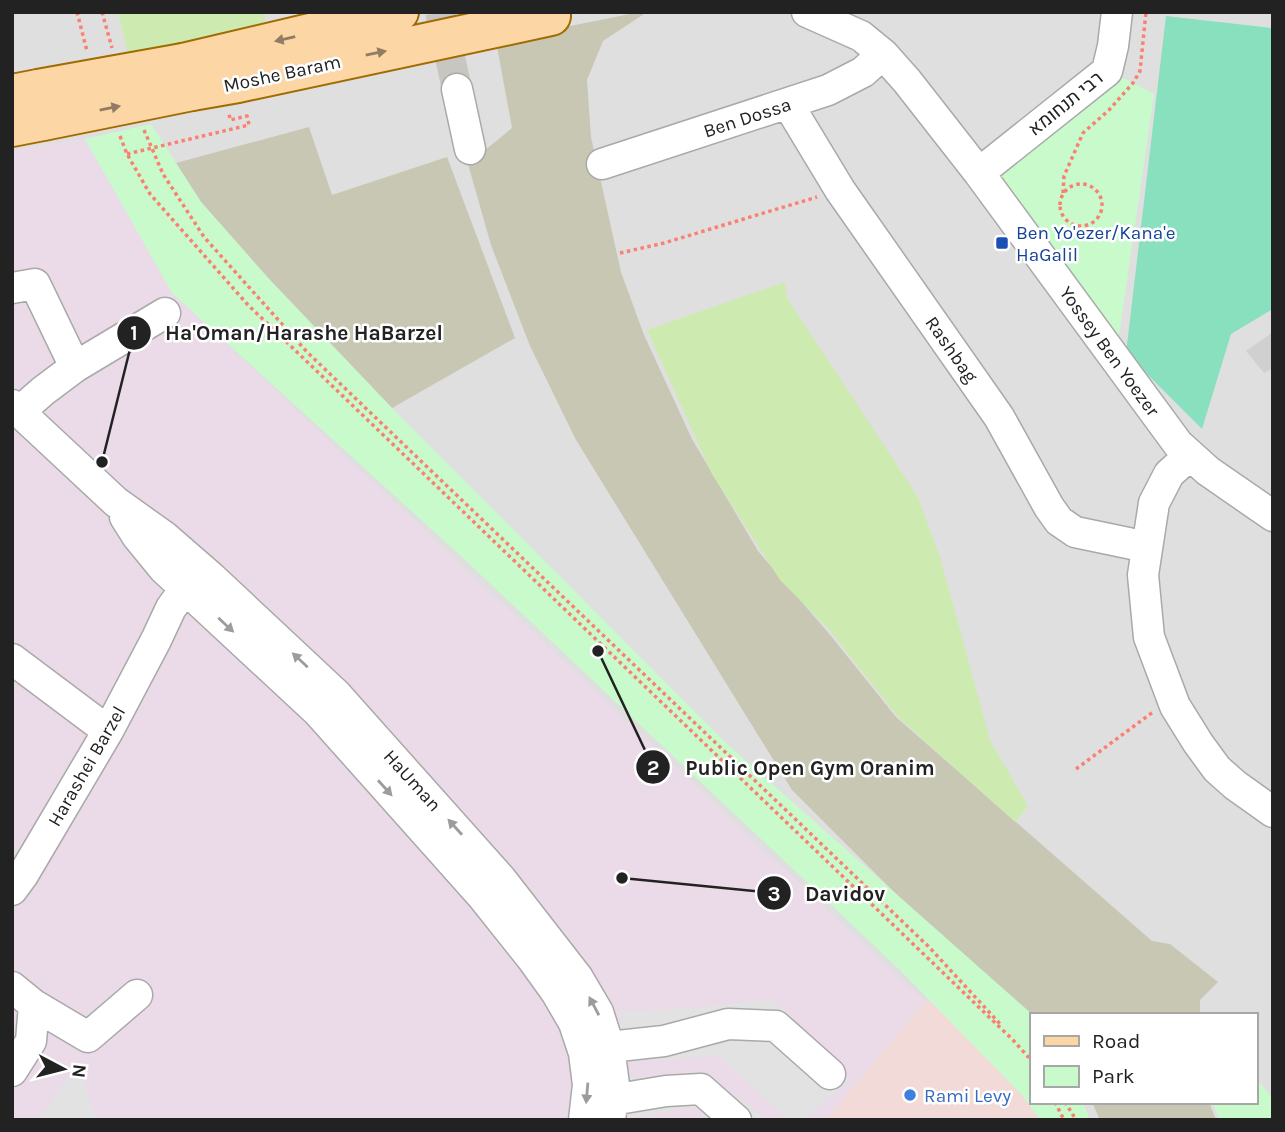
<svg xmlns="http://www.w3.org/2000/svg" width="1285" height="1132" font-family="Karla,Heebo,sans-serif">
<rect width="100%" height="100%" fill="#f2efe9"/>
<!-- residential -->
<path fill="#e0dfdf" fill-rule="evenodd" d="M12,12H1273V1120H12ZM1031,1015H1255V1102H1031Z"/>
<!-- commercial -->
<path fill="#f2dad9" d="M934,996L1031,1102L1046,1120H825L925,1002Z"/>
<!-- industrial -->
<path fill="#ebdbe8" d="M85,139L172,293L925,1002L825,1120H12V150Z"/>
<!-- religious -->
<path fill="#d0d0d0" d="M1273,332V368L1264,373L1246,351Z"/>
<!-- construction -->
<path fill="#c7c7b4" d="M640,12H647L603,41L587,80L591,137L621,272L644,335L692,439L758,551L831,636L896,717L1152,941L1170,944L1218,982L1200,1000V1012L1202,1015H1031V1029L792,790L576,440L530,346L491,245L468,164L512,128L496,41Z
M309,127L332,195L447,157L515,338L392,408L269,279L201,202L176,163Z
M1092,1102H1209L1216,1120H1100Z"/>
<!-- grass -->
<path fill="#cdebb0" d="M118,12H264L267,36L129,59Z
M785,282L787,298L918,497L940,557L990,740L1028,806L1015,822L899,718L828,628L780,580L712,474L647,330Z"/>
<!-- park -->
<path fill="#c8facc" d="M1114,73L1154,94L1117,349L985,182Z
M151,124L201,202L269,279L392,408L728,745L1033,1015H1031V1102H1083L1090,1120H1040L1022,1095L899,969L462,557L172,293L85,139Z
M1256,1079L1273,1098V1120H1220L1213,1104L1216,1102H1255Z"/>
<!-- pitch -->
<path fill="#88e0be" d="M1166,16L1273,28V309L1231,334L1202,429L1126,353Z"/>
<!-- parking -->
<path fill="#e2e2e2" d="M774,999L850,1080L803,1120H788L718,1056L633,1062L618,1011L679,1009Z
M78,1063L96,1120H38Z
M705,1072L767,1120H709L696,1107L632,1118L628,1077Z"/>
<g fill="none" stroke-linecap="round" stroke-linejoin="round">
<!-- minor-tunnel -->
<path stroke="#c8c6c1" stroke-width="30" stroke-dasharray="30 15" stroke-linecap="butt" d="M440,12L457,89"/>
<!-- minor casing -->
<g stroke="#a9a9a9" stroke-width="33">
<path id="minor" d="M807,12L861,36L883,54L907,81L979,173L1178,444L1208,471L1273,516
M457,89L470,149
M788,104L840,190L999,417L1049,507L1059,521L1075,532L1147,547
M602,164L828,90L863,72L883,54
M979,173L1107,71L1113,46L1117,12
M12,288L35,284L75,367
M12,405L116,502L165,537L211,577L336,694L501,879L578,978L598,1012L609,1047L614,1085L610,1120
M19,412L43,391L75,367L165,313
M1190,455L1169,474L1154,503L1143,575L1149,637L1175,706L1198,743L1217,769L1235,785L1273,812
M125,517L137,536L164,569L318,712L482,896L533,960L556,992L574,1023L584,1053L588,1085L584,1120
M12,659L108,731
M12,890L23,875L108,731L156,640L171,608L185,589L204,580
M12,987L34,1005L31,1041L12,1071
M34,1005L88,1037L137,995
M609,1047L664,1041L728,1024L776,1026L830,1074
M612,1100L666,1091L701,1089L736,1120"/>
</g>
<!-- major casing -->
<g stroke="#a06b00" stroke-width="42">
<path id="major" d="M183,63L399,12
M192,91L238,83L551,16
M12,94L38,89
M12,127L43,121"/>
</g>
<!-- path -->
<path stroke="#fa8072" stroke-width="3.5" stroke-dasharray="3.5 3.5" stroke-linecap="butt" d="M77,12L87,51
M102,12L112,48
M144,130L163,174L204,237L307,352L929,947L1001,1025
M120,136L127,154L150,194L248,305L1013,1040L1031,1060
M127,154L249,125L247,116L230,120L229,113
M1060 205a21 21 0 1 1 42 0a21 21 0 1 1-42 0Z
M1063,193L1064,176L1083,133L1109,110L1133,83L1140,71L1146,12
M620,253L664,243L817,197
M1076,769L1153,712
M1055,1102L1064,1120
M1065,1102L1076,1120"/>
<!-- minor -->
<use href="#minor" stroke="#fff" stroke-width="30"/>
<!-- major -->
<use href="#major" stroke="#fcd6a4" stroke-width="38"/>
<!-- major-bridge casing -->
<g stroke="#a06b00" stroke-width="42" stroke-linecap="butt">
<path id="major-bridge" d="M38,89L183,63
M43,121L192,91"/>
</g>
<!-- major-bridge -->
<use href="#major-bridge" stroke="#fcd6a4" stroke-width="38"/>
</g>
<!-- one-way arrows -->
<defs><path id="oneway-solid" d="M-6-.8H1V-3.2L6.5 0L1 3.2V.8H-6Z" transform="scale(1.75)"/></defs>
<g fill="#8f7c63">
<use href="#oneway-solid" transform="translate(285 39) rotate(167)"/>
<use href="#oneway-solid" transform="translate(376 53) rotate(-12)"/>
<use href="#oneway-solid" transform="translate(110 108) rotate(-11)"/>
</g>
<g fill="#9c9c9c">
<use href="#oneway-solid" transform="translate(226 625) rotate(43)"/>
<use href="#oneway-solid" transform="translate(300 660) rotate(-137)"/>
<use href="#oneway-solid" transform="translate(385 788) rotate(48)"/>
<use href="#oneway-solid" transform="translate(455 827) rotate(-132)"/>
<use href="#oneway-solid" transform="translate(594 1006) rotate(-118)"/>
<use href="#oneway-solid" transform="translate(587 1093) rotate(95)"/>
</g>
<!-- markers -->
<rect fill="#1a4fb4" stroke="#fff" stroke-width="2.5" x="995" y="236" width="14" height="14" rx="3.5"/>
<circle fill="#3f7fe0" stroke="#fff" stroke-width="2.5" cx="910" cy="1095" r="7"/>
<g text-anchor="middle" stroke-width="5" stroke-linejoin="round" paint-order="stroke">
<!-- street labels -->
<g font-size="19" fill="#222" stroke="#fff">
<text transform="translate(282 73) rotate(-12)" y="7">Moshe Baram</text>
<text transform="translate(1065 103) rotate(-39)" y="7">רבי תנחומא</text>
<text transform="translate(747 117) rotate(-18)" y="7">Ben Dossa</text>
<text transform="translate(952 349) rotate(55)" y="7">Rashbag</text>
<text transform="translate(1110 351) rotate(54)" y="7">Yossey Ben Yoezer</text>
<text transform="translate(86 766) rotate(-60)" y="7">Harashei Barzel</text>
<text transform="translate(413 780) rotate(48)" y="7">HaUman</text>
</g>
<!-- transit labels -->
<g font-size="19" fill="#164399" stroke="#fff" text-anchor="start">
<text x="1016" y="239">Ben Yo'ezer/Kana'e<tspan x="1016" dy="22">HaGalil</tspan></text>
</g>
<!-- shop labels -->
<g font-size="19" fill="#366cbe" stroke="#fff" text-anchor="start">
<text x="924" y="1102">Rami Levy</text>
</g>
</g>
<!-- callouts -->
<path fill="none" stroke="#222" stroke-width="2.5" d="M102 462L134 333M598 651L653 767M622 878L774 893"/>
<g fill="#222" stroke="#fff" stroke-width="2.5">
<circle cx="102" cy="462" r="7"/>
<circle cx="598" cy="651" r="7"/>
<circle cx="622" cy="878" r="7"/>
<circle cx="134" cy="333" r="18"/>
<circle cx="653" cy="767" r="18"/>
<circle cx="774" cy="893" r="18"/>
</g>
<g font-size="21" text-anchor="middle" font-weight="bold" fill="#fff">
<text x="134" y="340">1</text>
<text x="653" y="775">2</text>
<text x="774" y="901">3</text>
</g>
<g font-size="21" text-anchor="middle" font-weight="bold" fill="#222" stroke="#fff" stroke-width="5" stroke-linejoin="round" paint-order="stroke">
<text x="304" y="340">Ha'Oman/Harashe HaBarzel</text>
<text x="810" y="775">Public Open Gym Oranim</text>
<text x="845" y="901">Davidov</text>
</g>
<!-- border -->
<rect width="1285" height="1132" fill="none" stroke="#222222" stroke-width="28"/>
<!-- legend -->
<rect x="1030" y="1013" width="228" height="91" fill="#ffffff" stroke="#a7a7a7" stroke-width="2"/>
<rect x="1044" y="1036" width="35" height="10" fill="#fcd6a4" stroke="#a7a7a7" stroke-width="2"/>
<text x="1092" y="1048" font-size="21" fill="#222222">Road</text>
<rect x="1044" y="1066" width="35" height="21" fill="#c8facc" stroke="#a7a7a7" stroke-width="2"/>
<text x="1092" y="1083" font-size="21" fill="#222222">Park</text>
<!-- north arrow -->
<g transform="translate(63 1069) rotate(97)" stroke="#ffffff" stroke-width="5" paint-order="stroke">
<path d="M0-5L12 26L0 18L-12 26Z" fill="#222222"/>
<text y="-10" font-size="19" font-weight="bold" text-anchor="middle" fill="#222222">N</text>
</g>
</svg>
